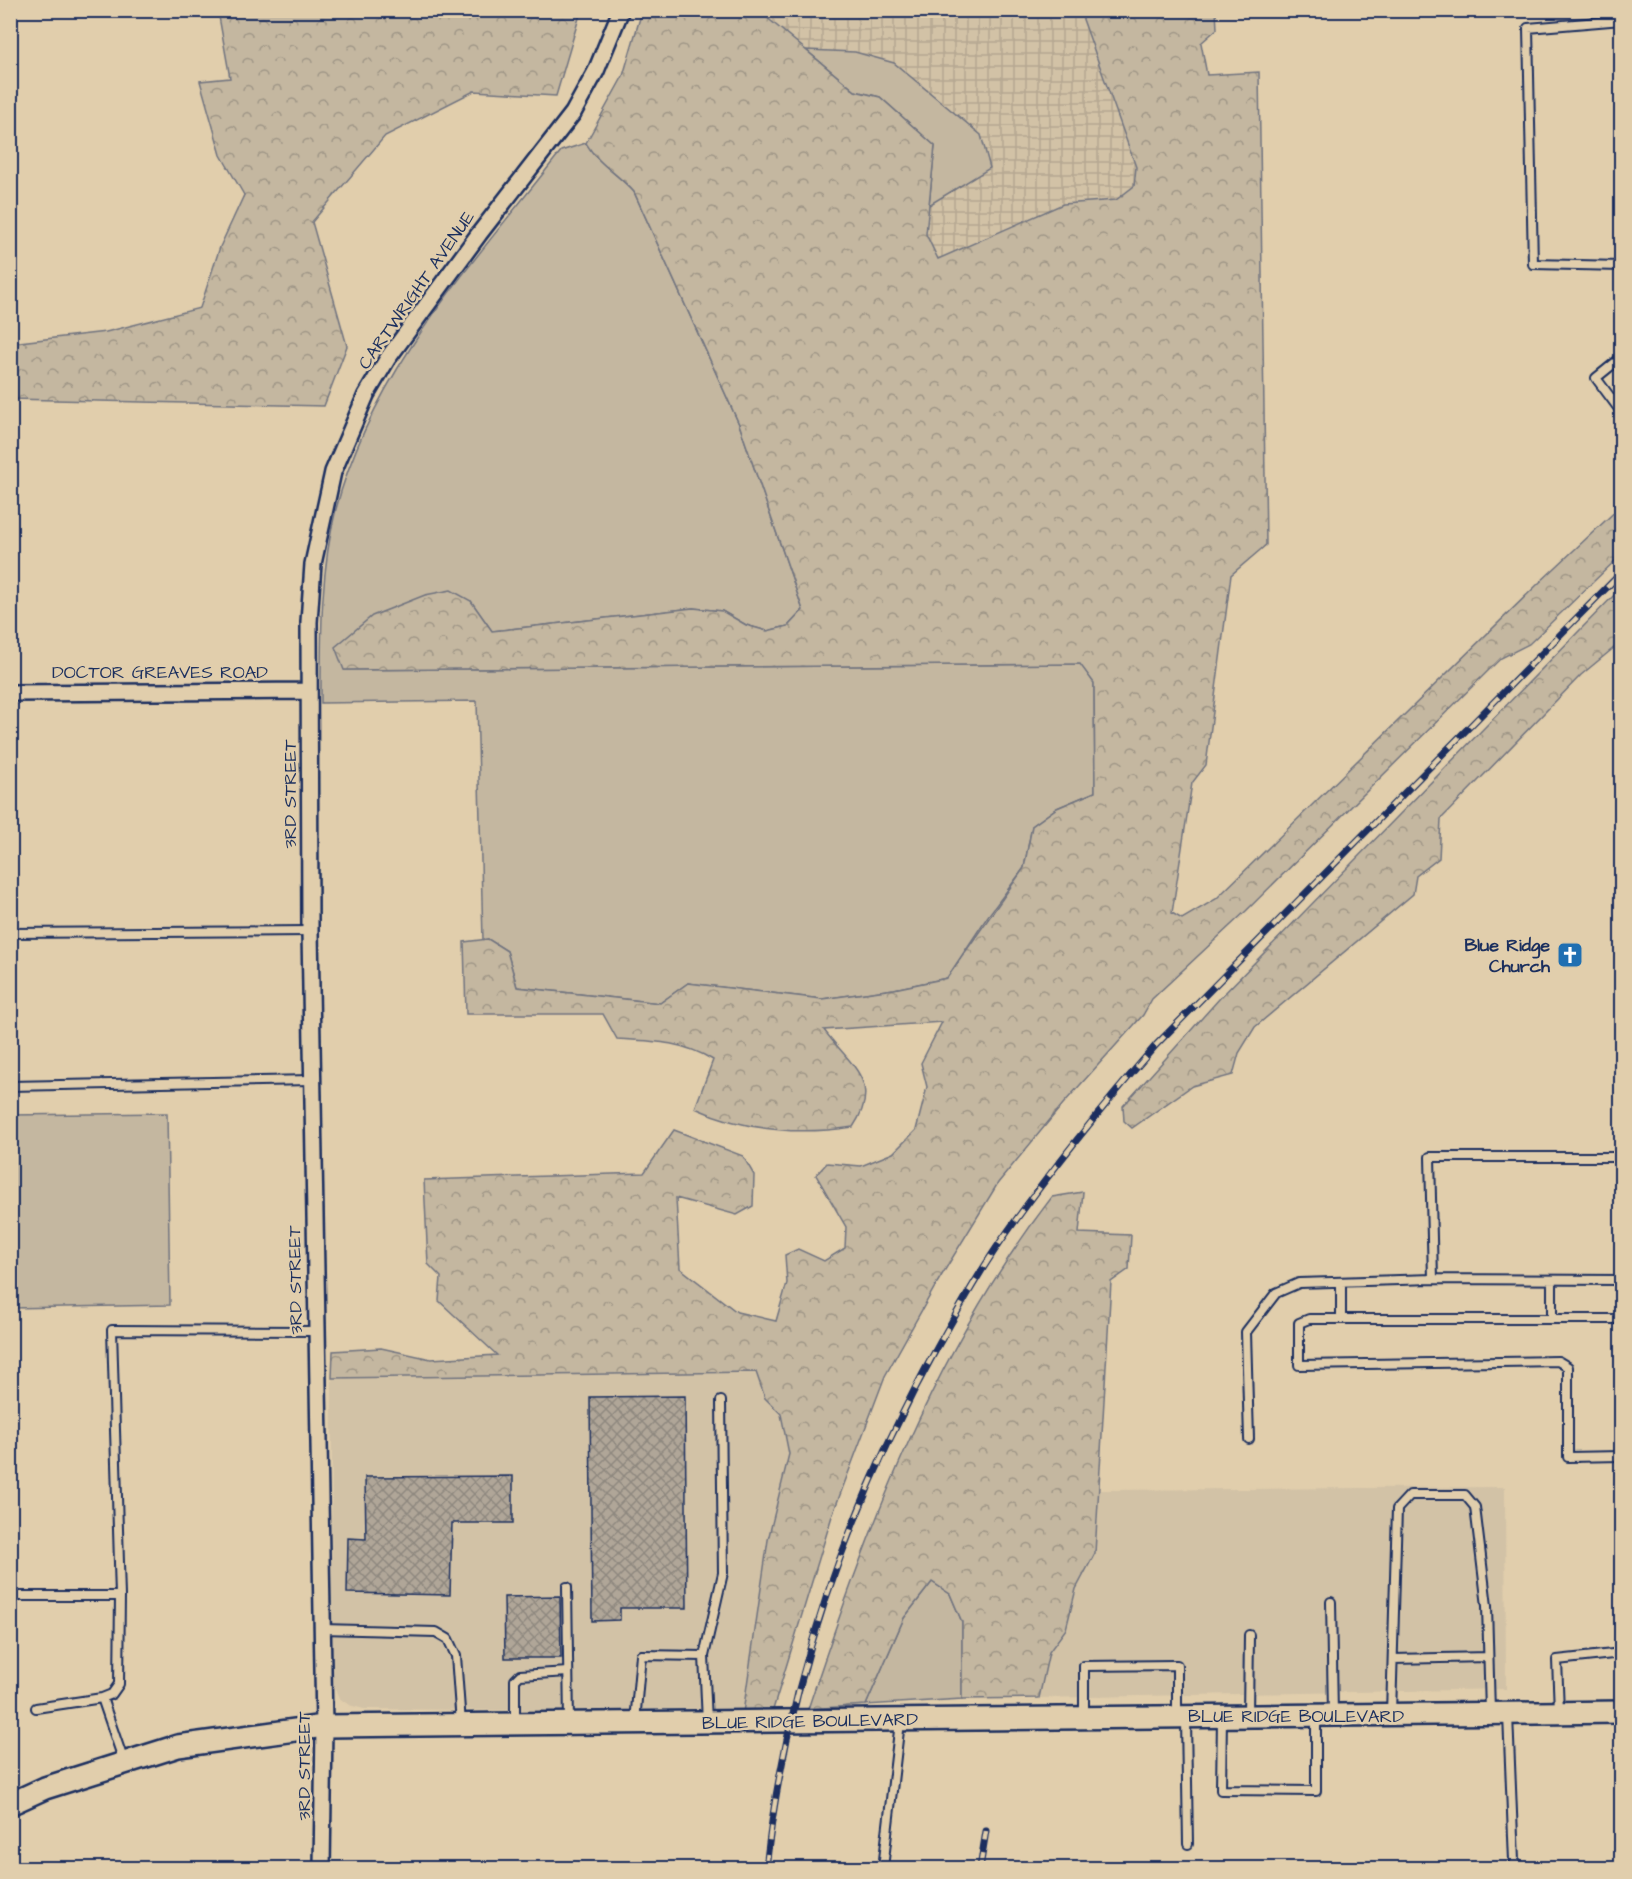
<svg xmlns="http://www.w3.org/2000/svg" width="1632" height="1879" font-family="'Architects Daughter',sans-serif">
<defs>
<pattern id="industrial-grid" width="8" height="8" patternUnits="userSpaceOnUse" patternTransform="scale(1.5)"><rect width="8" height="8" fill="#d2c2a6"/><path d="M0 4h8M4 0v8" fill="none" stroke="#b4a791"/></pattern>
<pattern id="forest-crowns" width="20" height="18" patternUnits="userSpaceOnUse" patternTransform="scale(1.5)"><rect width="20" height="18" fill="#c4b7a0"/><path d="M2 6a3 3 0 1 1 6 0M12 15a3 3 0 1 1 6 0" fill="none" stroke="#9e9586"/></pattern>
<pattern id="building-cross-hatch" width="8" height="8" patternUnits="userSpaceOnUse" patternTransform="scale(1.5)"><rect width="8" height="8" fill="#b0a698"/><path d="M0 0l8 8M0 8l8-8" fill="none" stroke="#8e887f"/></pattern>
</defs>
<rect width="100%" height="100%" fill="#e1ceac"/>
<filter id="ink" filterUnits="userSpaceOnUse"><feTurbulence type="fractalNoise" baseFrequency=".0167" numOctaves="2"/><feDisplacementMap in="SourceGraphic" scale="12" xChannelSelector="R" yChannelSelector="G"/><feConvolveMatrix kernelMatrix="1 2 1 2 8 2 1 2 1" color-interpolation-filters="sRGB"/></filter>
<g filter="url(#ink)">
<!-- built -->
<path fill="#d2c2a6" d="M756,1372L765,1398L781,1414L789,1454L768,1540L743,1713L364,1709L349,1705L339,1698L331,1679L332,1378Z
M1505,1487L1506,1689L1039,1698L1049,1652L1066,1629L1076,1589L1095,1553L1099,1490Z"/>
<!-- industrial -->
<path fill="url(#industrial-grid)" d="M759,11H1080L1137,167L1134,186L1116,200L1063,204L937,259L926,234L929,205L989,168L855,52L806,50Z"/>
<!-- grass -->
<path fill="#c4b7a0" stroke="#70737f" stroke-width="1.5" d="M806,50L855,52L894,63L981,135L990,168L929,205L935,146L880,97L855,91Z
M586,143C598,164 618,174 634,192L739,424L803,610L788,626L767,631L746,625L722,611L693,608L492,631L471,601L344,670L1081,664L1094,683L1095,792L1057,808L1032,826L1024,868L988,916L947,978L894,989L822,999L688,983L660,1003L517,987L507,951L488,939L483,940L477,701L321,703C321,639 320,572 336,509C372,371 475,261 561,151Z
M167,1113L170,1305L11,1308V1115Z
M932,1582L950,1594L962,1622V1699L866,1705L904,1618Z"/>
<!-- forest -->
<path fill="url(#forest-crowns)" stroke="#70737f" stroke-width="1.5" d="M218,11H581L556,96L474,91L385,136L312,222L347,346L324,406L11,399V343L106,332L200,308L220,247L244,195L221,155L200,81L230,78Z
M642,11H759L855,91L880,97L935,146L926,234L938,259L1063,204L1116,200L1134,186L1136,167L1080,11H1216L1217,29L1201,43L1207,75L1259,72L1266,545L1231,575L1206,765L1192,783L1172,913L1182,919L1216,899L1539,583L1621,506V555L1529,644L1501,658L1246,911L1152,999L1143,1015L1063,1104L998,1183L937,1283L885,1376L832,1516L772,1713H743L768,1540L789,1454L781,1414L765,1398L756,1372L332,1378L333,1351L381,1348L431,1359L497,1355L439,1301L441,1277L428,1264L424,1180L644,1173L674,1130L743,1156L754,1175L753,1206L737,1215L676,1198L680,1268L737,1312L776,1321L787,1283L785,1255L798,1249L824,1261L845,1248L846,1227L816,1175L827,1163L861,1166L893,1153L916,1130L927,1087L921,1063L942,1022L824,1030C850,1065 883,1082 853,1127C800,1135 745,1131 695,1108L713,1060C682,1041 652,1041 617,1039L603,1014H466L464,942L488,939L507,951L517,987L660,1003L688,983L822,999L894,989L947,978L1024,868L1032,826L1057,808L1095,792L1094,683L1080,664L344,670L335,647L372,616L425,595L451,590L471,601L492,631L693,608L722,611L746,625L767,631L788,626L803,610L739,424L634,192C618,174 598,164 586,143L623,76Z
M1621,588V642L1581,675L1441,819L1439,858L1416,876L1413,894L1255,1027L1239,1053L1233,1075L1192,1086L1132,1128L1124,1121L1123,1106L1220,998Z
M1083,1192L1079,1233L1131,1235L1129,1269L1111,1282L1095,1553L1076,1589L1066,1629L1049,1652L1039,1698L962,1699V1622L950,1594L932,1582L904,1618L866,1705L808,1709C867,1530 935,1348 1052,1197Z"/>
<!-- building -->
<path fill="url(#building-cross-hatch)" stroke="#1b2f5e" stroke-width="1.5" d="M685,1396L687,1608H620V1620L592,1621L590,1397Z
M513,1476V1523H452L450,1595L347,1593L348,1538L366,1539L365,1477Z
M560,1596L561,1658H505L504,1597Z"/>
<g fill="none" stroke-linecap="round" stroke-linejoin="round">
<!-- service casing -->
<g stroke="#1b2f5e" stroke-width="12">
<path id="service" d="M1622,20L1528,28L1533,264L1622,266
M1622,357L1596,378L1622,413
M10,933L310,931
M10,1086L312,1080
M1433,1279L1430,1157H1622
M1552,1282V1319
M1341,1319V1282
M1622,1319H1309L1299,1323V1365L1558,1361L1568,1367V1457L1622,1456
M1249,1439L1246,1332L1276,1293L1299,1283L1433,1279L1622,1280
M567,1587L569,1723
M10,1596H120
M1331,1602L1333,1714
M322,1629L436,1632L448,1639L456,1656L461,1724
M704,1656L723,1573L721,1401
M1393,1659L1488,1657
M102,1698L124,1762
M36,1708L102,1698L112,1694L119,1684L120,1596L112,1330L316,1331
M1559,1711L1557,1660L1622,1653
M1391,1714L1397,1509L1410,1495H1465L1475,1507L1487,1606L1490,1712
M1248,1715L1249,1635
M1508,1715L1514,1861L1520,1868
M1084,1717V1666L1177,1665V1716
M1222,1718L1221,1790L1316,1791V1717
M1186,1719L1188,1844
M635,1722L641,1655L704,1656L707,1722
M515,1723V1680L520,1675L568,1672
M883,1868L900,1722"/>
</g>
<!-- minor casing -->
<g stroke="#1b2f5e" stroke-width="20">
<path id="minor" d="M10,693L309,691
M322,1868L324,1726L310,931L309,622L313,564L333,472L366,395L388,358L479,234L573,113L596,71L621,10"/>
</g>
<!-- secondary casing -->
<g stroke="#1b2f5e" stroke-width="26">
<path id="secondary" d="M10,1804L45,1788L178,1746L324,1726L1622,1712"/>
</g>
<!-- service -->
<use href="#service" stroke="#e1ceac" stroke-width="8"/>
<!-- minor -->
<use href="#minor" stroke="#e1ceac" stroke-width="15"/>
<!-- secondary -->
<use href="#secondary" stroke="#e1ceac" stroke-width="21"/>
<!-- rail casing -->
<g stroke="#1b2f5e" stroke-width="7">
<path id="rail" d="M766,1868C786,1685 848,1507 938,1346C960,1307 982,1267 1008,1231C1054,1166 1104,1105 1156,1045L1622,572
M980,1868L986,1831"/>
</g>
<!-- rail -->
<use href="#rail" stroke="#e1ceac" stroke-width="4.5" stroke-dasharray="14" stroke-linecap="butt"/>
</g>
</g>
<!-- icons -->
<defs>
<g id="church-square" transform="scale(1.35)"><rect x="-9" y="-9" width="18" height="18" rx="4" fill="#1f6fb2" stroke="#e1ceac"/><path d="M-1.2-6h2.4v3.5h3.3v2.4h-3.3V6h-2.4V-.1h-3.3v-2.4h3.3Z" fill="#fff"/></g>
</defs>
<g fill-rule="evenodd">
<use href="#church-square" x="1570" y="955"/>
</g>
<g text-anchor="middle" stroke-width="5" stroke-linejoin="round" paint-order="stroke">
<!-- street labels -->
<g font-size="18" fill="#1b2f5e" stroke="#e1ceac">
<text transform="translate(416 290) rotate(-55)" y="6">CARTWRIGHT AVENUE</text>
<text x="160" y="678">DOCTOR GREAVES ROAD</text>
<text transform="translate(290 794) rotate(-90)" y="6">3RD STREET</text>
<text transform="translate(295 1280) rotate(-91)" y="6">3RD STREET</text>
<text x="1296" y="1722">BLUE RIDGE BOULEVARD</text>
<text transform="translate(810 1721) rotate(-1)" y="6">BLUE RIDGE BOULEVARD</text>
<text transform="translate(304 1766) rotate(-90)" y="6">3RD STREET</text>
</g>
<!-- poi labels -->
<g font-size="18" font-weight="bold" fill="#1b2f5e" stroke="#e1ceac" text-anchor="end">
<text x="1550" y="951">Blue Ridge<tspan x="1550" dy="21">Church</tspan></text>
</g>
</g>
<!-- margin -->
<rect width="1632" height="1879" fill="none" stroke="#e1ceac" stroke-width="36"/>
<rect x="18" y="18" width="1596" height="1843" fill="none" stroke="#1b2f5e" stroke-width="2" filter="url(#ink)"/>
</svg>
